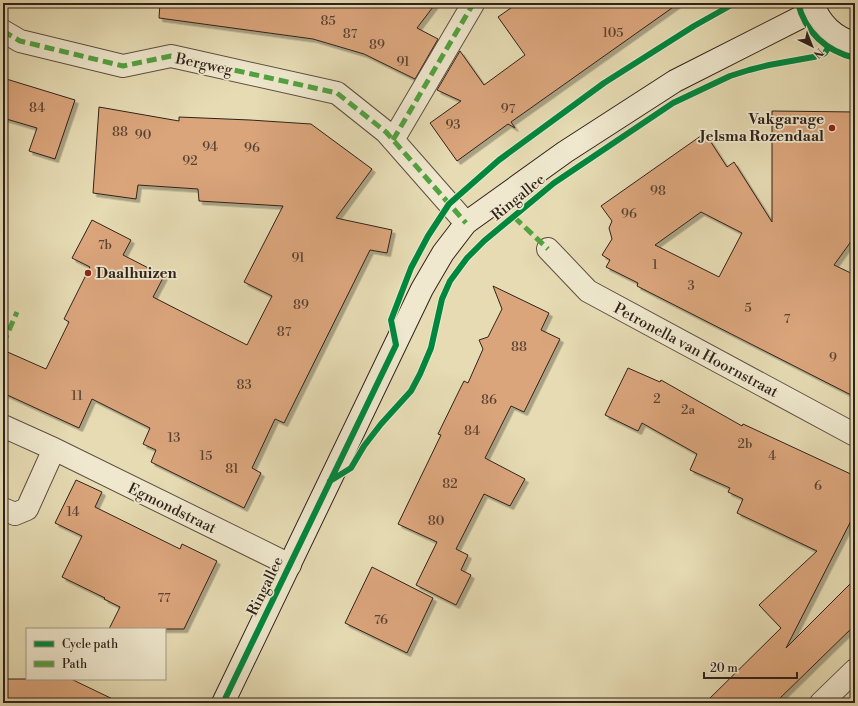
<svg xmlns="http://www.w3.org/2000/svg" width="858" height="706" font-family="'Libre Bodoni',serif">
<defs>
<filter id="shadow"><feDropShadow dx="3.5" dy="3.5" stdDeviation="0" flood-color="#0004"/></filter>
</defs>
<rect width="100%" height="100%" fill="#e6dbb3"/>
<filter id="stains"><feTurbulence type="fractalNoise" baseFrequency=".005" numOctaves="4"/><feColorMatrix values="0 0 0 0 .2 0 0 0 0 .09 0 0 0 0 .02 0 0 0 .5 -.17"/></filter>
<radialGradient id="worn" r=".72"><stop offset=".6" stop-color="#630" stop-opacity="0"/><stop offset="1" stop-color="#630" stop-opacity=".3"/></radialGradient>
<!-- building -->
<path fill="#dba57b" stroke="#30221b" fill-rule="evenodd" filter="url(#shadow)" d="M160,3H436L417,28L438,39L415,79L364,54L313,39L159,18Z
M518,3H679L511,122L515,128L508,124L457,161L430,123L461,101L437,90L460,51L484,85L525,55L498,17Z
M3,78L75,100L55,159L29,151L37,128L3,118Z
M99,107L179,121V117L250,120L311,124L372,169L336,218L392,230L387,253L370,250L284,423L275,419L252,468L261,473L244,508L151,462L156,450L143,444L150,428L92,399L79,428L3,393V350L46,369L69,322L64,319L90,267L72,258L92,220L131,240L123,255L164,276L153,297L247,345L272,296L244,282L283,206L199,201L198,189L138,185L136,199L93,193Z
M772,111L855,112V236L834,265L855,275V397L637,286L638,283L606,267L610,260L602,255L612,239L609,228L612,221L601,206L705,133L727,167L734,162L772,222ZM701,212L742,233L719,277L655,245Z
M493,286L549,313L541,330L560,339L524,412L511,406L485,458L525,479L510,506L484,494L456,549L468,555L461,570L471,575L456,605L416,585L437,542L398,524L441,435L438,434L458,393L464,381L468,383L483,349L479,340L488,337L502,309Z
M628,368L660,382L661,380L742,426L743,424L855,476V513L786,648L855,579V625L775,703H705L781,628L759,605L817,551L737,513L743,499L728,492L730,488L690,470L697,454L642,423L638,431L605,415Z
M76,480L102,492L95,507L180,549L182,544L217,561L184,629H109L120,607L104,599L105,598L62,577L82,536L55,523Z
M372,567L433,598L407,653L345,623Z
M3,679H71L121,703H3Z"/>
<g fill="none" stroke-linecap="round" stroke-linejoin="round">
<!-- minor casing -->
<g stroke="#5e5041" stroke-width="24">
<path id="minor" d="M3,31L20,41L123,66L171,56L337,93L386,132L466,223
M393,140L473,4
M548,249L588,291L855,435
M3,426L54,449L290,565
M3,509L15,514L27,509L54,449
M821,703L855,670"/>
</g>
<!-- secondary casing -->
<g stroke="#30221b" stroke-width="24">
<path id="secondary" d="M813,3C819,23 835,38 855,43
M223,703L422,289L443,253L466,223L565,152L675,81L815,10"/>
</g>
<!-- minor -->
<use href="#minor" stroke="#efe8ce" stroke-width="22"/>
<!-- secondary -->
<use href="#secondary" stroke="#efe8ce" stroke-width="22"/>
<!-- quiet -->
<path stroke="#52a240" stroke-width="5" stroke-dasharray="10 5" stroke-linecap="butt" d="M3,31L20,41L123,66L171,56L337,93L386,132L466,223
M393,140L473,4
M514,217L548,249
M3,344L17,312"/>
<!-- cycleway casing -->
<g stroke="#efe8ce" stroke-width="8">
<path id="cycleway" d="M798,3C805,32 826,51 855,58
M330,481L351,468L364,446L381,424L411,391L420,374L431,348L442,299L450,281L467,258L484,241L554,183L673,103L730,76L749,70L769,65L819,56L825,53L828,48
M223,703L396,345L391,320L411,268L428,236L449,204L499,160L604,83L694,26L735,3"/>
</g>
<!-- cycleway -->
<use href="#cycleway" stroke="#00873e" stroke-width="6"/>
</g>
<!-- markers -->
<g fill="#8f2418" stroke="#efe8ce" stroke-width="1.5">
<circle cx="832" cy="128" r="4"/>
<circle cx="88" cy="273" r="4"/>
</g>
<g text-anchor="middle" stroke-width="3.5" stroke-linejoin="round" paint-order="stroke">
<!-- number labels -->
<g font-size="13" fill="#5b4333">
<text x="328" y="25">85</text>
<text x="613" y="37">105</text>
<text x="350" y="38">87</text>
<text x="377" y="49">89</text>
<text x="403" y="66">91</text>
<text x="37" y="112">84</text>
<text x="508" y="113">97</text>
<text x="453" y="129">93</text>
<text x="120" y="136">88</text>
<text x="143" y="139">90</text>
<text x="210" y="151">94</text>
<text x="252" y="152">96</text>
<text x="190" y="165">92</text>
<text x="658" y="195">98</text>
<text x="629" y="218">96</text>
<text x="105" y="249">7b</text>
<text x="298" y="262">91</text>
<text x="655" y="269">1</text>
<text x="691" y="290">3</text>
<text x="301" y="309">89</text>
<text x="748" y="312">5</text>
<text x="787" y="323">7</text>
<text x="284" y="336">87</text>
<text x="519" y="351">88</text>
<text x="833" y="362">9</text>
<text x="244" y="389">83</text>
<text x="77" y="400">11</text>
<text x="657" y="403">2</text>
<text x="489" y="404">86</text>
<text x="688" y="414">2a</text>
<text x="472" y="435">84</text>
<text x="174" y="442">13</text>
<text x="745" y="448">2b</text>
<text x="206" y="460">15</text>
<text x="772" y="460">4</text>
<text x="232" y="473">81</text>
<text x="450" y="488">82</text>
<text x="818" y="490">6</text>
<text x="73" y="516">14</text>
<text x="436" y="525">80</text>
<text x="164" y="602">77</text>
<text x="381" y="624">76</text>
</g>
<!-- street labels -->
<g font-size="15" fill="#30221b" stroke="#efe8ce">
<text transform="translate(204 64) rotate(12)" y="5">Bergweg</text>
<text transform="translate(518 197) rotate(-39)" y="5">Ringallee</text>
<text transform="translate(696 350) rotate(28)" y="5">Petronella van Hoornstraat</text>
<text transform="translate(172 508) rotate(26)" y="5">Egmondstraat</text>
<text transform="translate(265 586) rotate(-64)" y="5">Ringallee</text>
</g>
<!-- poi labels -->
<g font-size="15" font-weight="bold" fill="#30221b" stroke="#efe8ce" text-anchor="end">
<text x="824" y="124">Vakgarage<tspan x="824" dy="17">Jelsma Rozendaal</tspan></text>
<text x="96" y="278" text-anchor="start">Daalhuizen</text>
</g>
</g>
<!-- margin -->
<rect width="858" height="706" fill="none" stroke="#e6dbb3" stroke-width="16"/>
<rect x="4" y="4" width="850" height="698" fill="none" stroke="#30221b" stroke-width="2"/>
<rect x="8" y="8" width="842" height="690" fill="none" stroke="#30221b"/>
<!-- legend -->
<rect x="26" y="628" width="140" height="52" fill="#efe8ce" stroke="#a39986"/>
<rect x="34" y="641" width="20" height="6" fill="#00873e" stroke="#a39986"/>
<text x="62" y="648" font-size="12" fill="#30221b">Cycle path</text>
<rect x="34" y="661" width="20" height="6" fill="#52a240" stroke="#a39986"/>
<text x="62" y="668" font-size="12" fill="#30221b">Path</text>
<!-- north arrow -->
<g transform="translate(812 46) rotate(137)" stroke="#efe8ce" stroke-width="3" paint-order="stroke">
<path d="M0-3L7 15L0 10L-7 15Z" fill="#30221b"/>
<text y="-6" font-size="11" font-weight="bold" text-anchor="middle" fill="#30221b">N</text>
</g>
<!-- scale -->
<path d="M704 672v6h93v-6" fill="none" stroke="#30221b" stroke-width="2"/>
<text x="710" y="672" font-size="12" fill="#30221b" stroke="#efe8ce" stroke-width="3" paint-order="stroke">20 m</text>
<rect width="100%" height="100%" filter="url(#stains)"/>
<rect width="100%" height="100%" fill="url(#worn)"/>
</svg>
